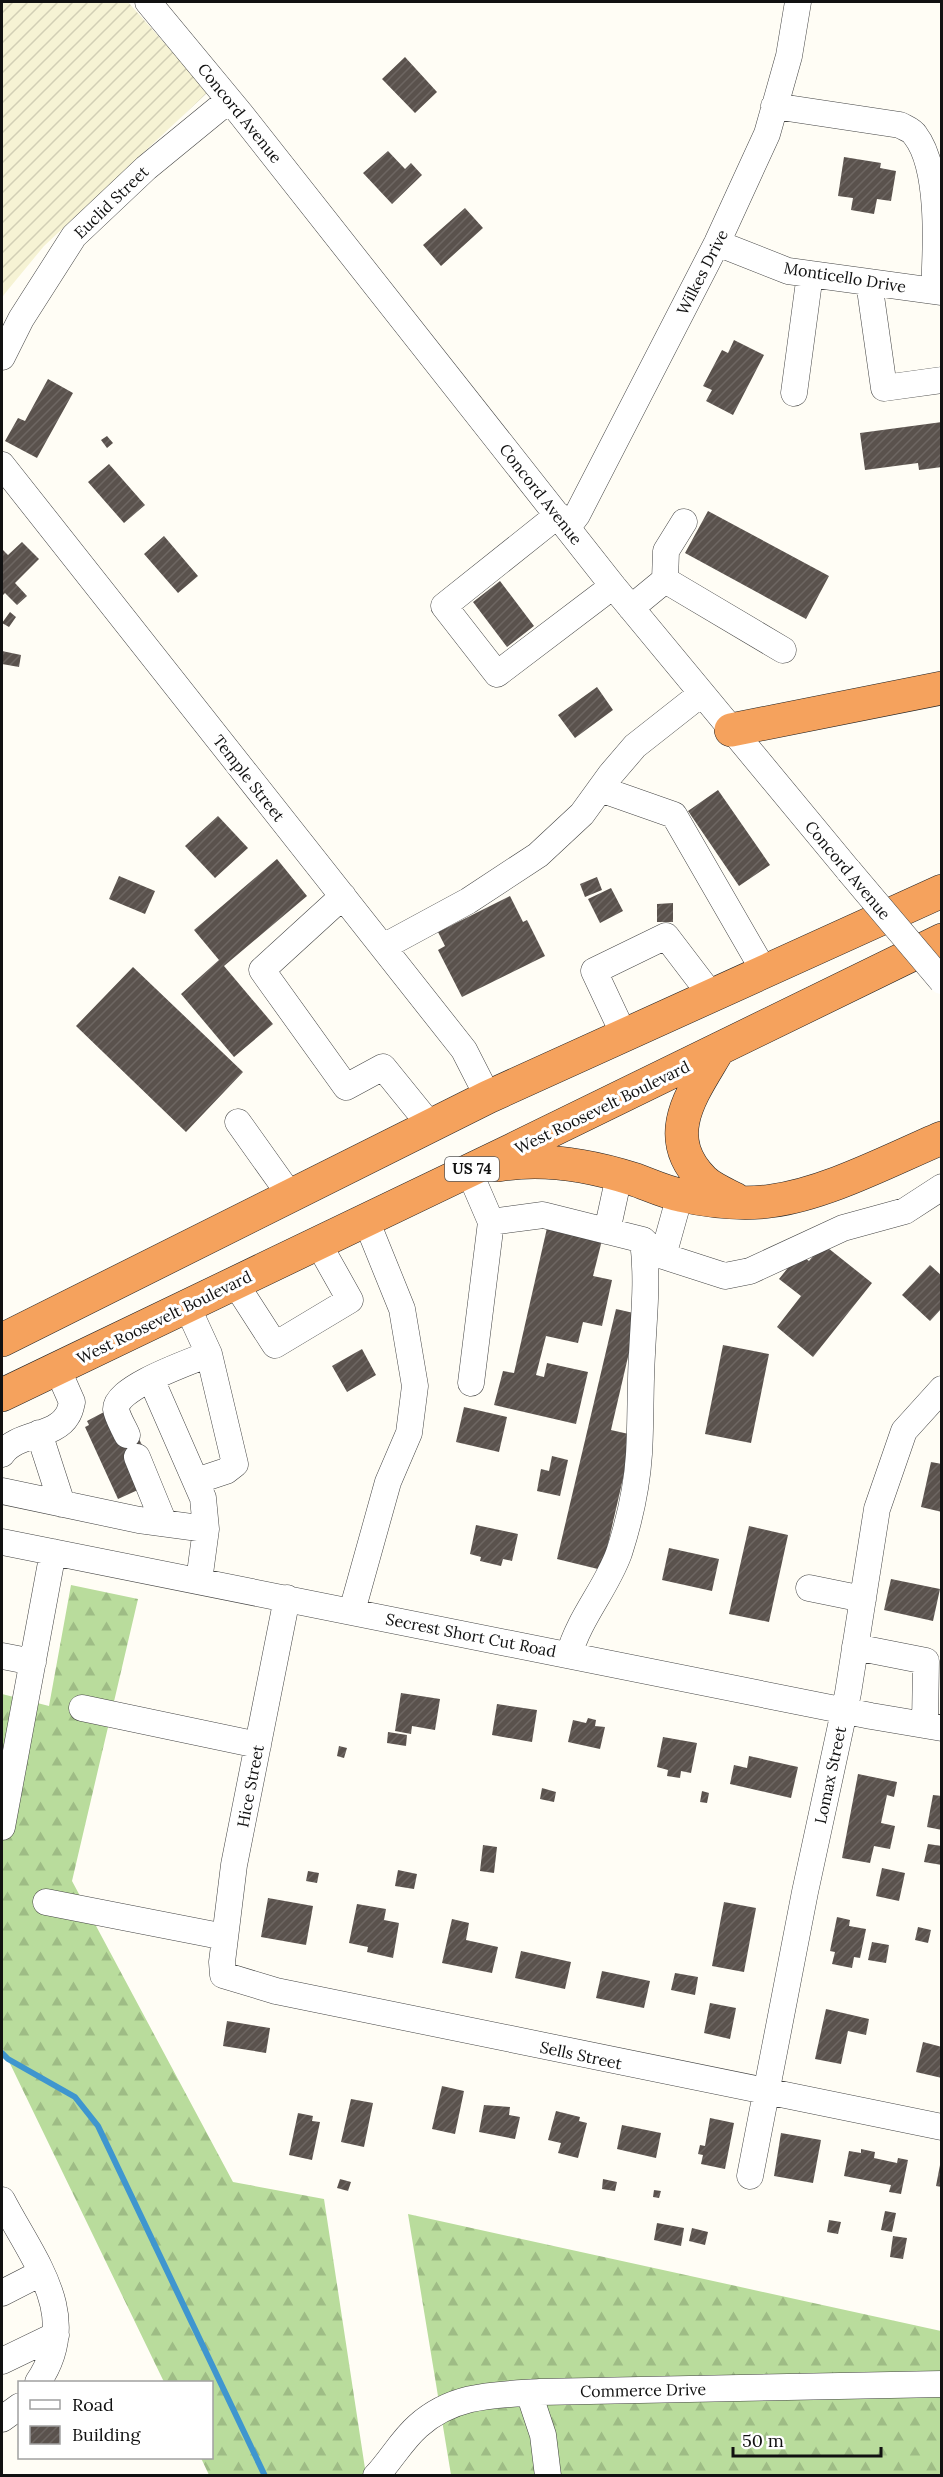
<svg xmlns="http://www.w3.org/2000/svg" width="943" height="2477" font-family="Lora,serif">
<defs>
<pattern id="farmland-furrows" width="10" height="10" patternUnits="userSpaceOnUse" patternTransform="scale(1.5)"><rect width="10" height="10" fill="#f6f3d4"/><path d="M-1 1l2-2M0 10L10 0M9 11l2-2" fill="none" stroke="#d2cfb5"/></pattern>
<pattern id="forest-firs" width="22" height="20" patternUnits="userSpaceOnUse" patternTransform="scale(1.5)"><rect width="22" height="20" fill="#b9dc9c"/><path d="M5 1l3.5 6h-7zM16 11l3.5 6h-7z" fill="#9ebc85"/></pattern>
<pattern id="building-hatch" width="6" height="6" patternUnits="userSpaceOnUse" patternTransform="scale(1.5)"><rect width="6" height="6" fill="#5a524d"/><path d="M-1 1l2-2M0 6l6-6M5 7l2-2" fill="none" stroke="#6d6662"/></pattern>
</defs>
<rect width="100%" height="100%" fill="#fffdf5"/>
<!-- farmland -->
<path fill="url(#farmland-furrows)" d="M2,2H128L208,92L44,246L2,297Z"/>
<!-- forest -->
<path fill="url(#forest-firs)" d="M71,1585L138,1599L72,1881L233,2182L324,2199L366,2475H209L201,2458H212V2382H164L2,2047V1694L49,1706Z
M408,2214L941,2331V2475H451Z"/>
<g fill="none" stroke-linecap="round" stroke-linejoin="round">
<!-- stream -->
<path stroke="#3f96cf" stroke-width="6" d="M2,2053L8,2059L75,2097L98,2126L265,2476"/>
</g>
<!-- building -->
<path fill="url(#building-hatch)" d="M405,57L437,92L415,113L382,79Z
M388,151L405,169L411,163L422,175L392,204L363,173Z
M844,157L881,163L880,168L896,171L891,201L877,199L874,214L851,210L853,198L838,196Z
M465,208L483,228L441,266L423,245Z
M734,340L764,355L733,415L706,401L712,390L703,386L722,350L728,353Z
M48,379L73,393L37,458L5,441L18,418L25,421Z
M942,422V467L919,470L918,463L865,470L860,433Z
M107,436L113,443L107,448L101,440Z
M109,464L145,505L124,523L88,482Z
M708,511L829,576L806,619L685,553Z
M164,536L198,576L178,593L144,554Z
M22,542L39,559L15,583L27,596L17,605L5,593L2,596V551L3,550L8,555Z
M500,581L534,626L507,647L473,602Z
M10,612L16,617L9,627L2,623Z
M2,651L21,655L19,667L2,664Z
M597,687L613,710L575,738L558,715Z
M718,790L770,865L739,886L688,811Z
M218,816L248,848L215,878L185,846Z
M277,859L307,896L224,966L273,1024L234,1057L181,994L219,960L194,930Z
M119,876L155,891L145,914L109,899Z
M597,877L602,890L585,897L580,884Z
M611,888L623,911L600,923L588,899Z
M510,896L523,922L527,920L545,956L462,997L438,950L445,946L438,932Z
M673,903V922H657V904Z
M133,967L243,1072L186,1132L76,1026Z
M547,1228L602,1240L593,1276L612,1280L602,1326L583,1322L578,1343L546,1336L536,1375L544,1377L547,1363L588,1372L576,1424L494,1405L503,1371L514,1373Z
M823,1244L872,1283L813,1357L777,1327L801,1296L779,1279L799,1254L809,1261Z
M930,1265L942,1276V1308L930,1321L902,1295Z
M616,1309L638,1314L611,1430L633,1435L602,1570L557,1559Z
M723,1345L769,1354L751,1443L705,1434Z
M362,1349L376,1375L347,1392L332,1366Z
M464,1407L507,1417L499,1452L456,1442Z
M104,1412L135,1431L146,1453L140,1489L118,1499L85,1427L89,1425L87,1421Z
M552,1456L568,1460L560,1496L537,1491L541,1469L549,1471Z
M931,1462L942,1464V1512L921,1507Z
M476,1525L518,1534L512,1561L503,1559L501,1566L480,1561L481,1557L470,1554Z
M749,1526L788,1535L769,1622L729,1614Z
M669,1548L719,1559L712,1591L662,1580Z
M891,1579L940,1589L933,1621L884,1610Z
M401,1693L440,1699L435,1730L412,1726L411,1734L395,1731Z
M497,1704L537,1710L532,1742L492,1735Z
M588,1718L596,1720L595,1726L605,1727L600,1749L568,1742L573,1720L586,1723Z
M388,1732L407,1735L406,1746L387,1743Z
M663,1737L697,1743L691,1773L681,1771L680,1778L667,1776L668,1770L657,1767Z
M339,1746L347,1748L344,1758L337,1756Z
M749,1756L798,1767L791,1798L730,1784L734,1765L747,1768Z
M858,1774L897,1782L894,1797L887,1795L881,1823L895,1826L890,1849L874,1846L870,1863L842,1858Z
M542,1788L556,1792L554,1802L540,1799Z
M702,1791L709,1793L707,1803L700,1802Z
M933,1795L942,1796V1830L927,1827Z
M928,1844L942,1846V1865L924,1862Z
M483,1845L497,1847L494,1873L480,1871Z
M882,1868L905,1873L899,1901L876,1896Z
M398,1870L417,1874L414,1889L395,1886Z
M308,1871L319,1873L317,1883L306,1881Z
M268,1898L313,1906L306,1945L261,1937Z
M724,1902L756,1908L744,1972L712,1966Z
M357,1904L386,1909L384,1920L399,1923L393,1958L367,1952L368,1947L349,1943Z
M837,1917L850,1920L849,1926L866,1929L860,1958L854,1957L852,1968L832,1964L835,1952L830,1951Z
M452,1919L469,1923L466,1940L498,1947L492,1973L442,1963Z
M918,1927L931,1930L928,1943L915,1940Z
M872,1942L889,1945L886,1963L868,1960Z
M521,1951L571,1962L565,1989L515,1978Z
M602,1971L650,1981L644,2008L596,1998Z
M675,1973L698,1977L695,1995L671,1990Z
M710,2003L736,2008L730,2039L704,2033Z
M826,2009L869,2019L866,2035L848,2031L841,2064L815,2059Z
M227,2021L270,2028L266,2053L223,2046Z
M923,2042L942,2047V2078L916,2072Z
M442,2086L464,2091L455,2134L432,2129Z
M351,2099L373,2103L364,2147L341,2142Z
M484,2105L510,2107L509,2115L520,2117L515,2139L479,2132Z
M556,2111L580,2117L579,2121L587,2123L578,2158L558,2153L561,2143L548,2140Z
M298,2113L313,2116L312,2121L320,2122L312,2160L289,2155Z
M710,2118L734,2123L725,2169L701,2164L703,2155L698,2154L700,2145L705,2146Z
M622,2125L661,2133L656,2158L617,2149Z
M781,2133L821,2140L813,2183L774,2176Z
M861,2149L875,2152L874,2158L897,2163L898,2158L908,2160L901,2194L889,2192L891,2185L844,2176L849,2151L861,2153Z
M940,2165H942V2187L936,2186Z
M340,2179L351,2182L348,2191L337,2188Z
M603,2179L617,2182L615,2191L602,2189Z
M654,2190L661,2191L659,2198L653,2197Z
M885,2211L896,2213L892,2232L881,2230Z
M829,2220L841,2222L838,2234L827,2232Z
M657,2223L684,2228L681,2246L654,2240Z
M692,2228L708,2232L705,2245L689,2241Z
M893,2236L907,2238L903,2259L890,2257Z"/>
<g fill="none" stroke-linecap="round" stroke-linejoin="round">
<!-- minor casing -->
<g stroke="#444" stroke-width="27">
<path id="minor" d="M148,2L240,113L613,586L849,871
M774,106L900,125C905,128 912,130 915,135C941,168 936,250 934,291
M717,243L788,271L942,292
M869,282L884,388L942,380
M2,357L21,319L74,236L146,168L229,100
M794,393L810,274
M2,465L464,1050L488,1097
M558,515L444,606L497,674L613,586
M684,522L666,551L665,580L783,650
M568,527L577,515L717,243L767,134L789,56L798,2
M631,608L665,580
M600,789L674,815L764,971
M343,896L262,970L346,1087L383,1067L430,1125
M383,947L468,901L538,855L582,814L611,774L635,746L701,694
M624,1035L594,971L666,936L711,995
M238,1122L290,1195
M469,1171L491,1222L471,1383
M491,1222L543,1215L643,1240L657,1254L725,1276L750,1271L843,1228L905,1211L942,1187
M607,1231L619,1176
M663,1256L680,1195
M235,1283L275,1345L350,1300L318,1243
M39,1433L62,1504
M127,1435C124,1428 117,1417 116,1409C116,1387 190,1362 209,1354L187,1306
M2,1454C16,1433 55,1437 67,1416C70,1412 71,1407 72,1402L57,1368
M137,1457L164,1523
M196,1481L226,1471L235,1464L209,1354
M2,1491L139,1520L206,1529L203,1498L151,1379
M2,1542L871,1716L942,1728
M199,1581L206,1529
M809,1588L863,1599
M287,1598L234,1865L222,1962L223,1975L276,1991L942,2127
M352,1611L388,1482L409,1433L415,1386L402,1309L366,1220
M855,1647L926,1661L925,1725
M569,1655C579,1618 606,1589 619,1553C629,1522 637,1486 639,1454C641,1421 640,1387 642,1354C644,1312 648,1282 643,1240
M2,1656L33,1662
M82,1708L258,1745
M2,1827L53,1552
M46,1902L225,1937
M750,2176L805,1892L848,1693L877,1509L904,1431L942,1389
M2,2200C33,2260 83,2316 38,2382
M2,2293L41,2273
M2,2361L56,2335
M529,2393L543,2435L548,2476
M2,2419L20,2406
M376,2476C391,2460 402,2440 418,2426C454,2394 494,2395 540,2392L942,2384"/>
</g>
<!-- highway casing -->
<g stroke="#222" stroke-width="34">
<path id="highway" d="M731,730L942,688
M718,1050C693,1093 659,1135 703,1180C711,1188 725,1194 735,1199
M498,1165C544,1157 589,1165 633,1179C648,1184 664,1192 680,1195C708,1201 743,1205 771,1201C826,1194 890,1160 942,1138
M2,1340L488,1097L942,891
M2,1395L514,1149L942,940"/>
</g>
<!-- minor -->
<use href="#minor" stroke="#fff" stroke-width="26"/>
<!-- highway -->
<use href="#highway" stroke="#f5a25d" stroke-width="33"/>
<!-- minor-bridge casing -->
<g stroke="#444" stroke-width="27" stroke-linecap="butt">
<path id="minor-bridge" d="M849,871L942,981"/>
</g>
<!-- minor-bridge -->
<use href="#minor-bridge" stroke="#fff" stroke-width="26"/>
</g>
<g text-anchor="middle" stroke-width="6" stroke-linejoin="round" paint-order="stroke">
<!-- shield labels -->
<rect fill="#fff" stroke="#585858" stroke-width="1.5" x="445" y="1157" width="54" height="24" rx="4.5"/>
<g font-size="15" font-weight="bold" fill="#111">
<text x="472" y="1174">US 74</text>
</g>
<!-- street labels -->
<g font-size="16" fill="#111" stroke="#fff">
<text transform="translate(240 113) rotate(51)" y="6">Concord Avenue</text>
<text transform="translate(111 202) rotate(-44)" y="6">Euclid Street</text>
<text transform="translate(702 272) rotate(-63)" y="6">Wilkes Drive</text>
<text transform="translate(845 277) rotate(9)" y="6">Monticello Drive</text>
<text transform="translate(541 494) rotate(52)" y="6">Concord Avenue</text>
<text transform="translate(249 778) rotate(52)" y="6">Temple Street</text>
<text transform="translate(848 870) rotate(50)" y="6">Concord Avenue</text>
<text transform="translate(602 1107) rotate(-26)" y="6">West Roosevelt Boulevard</text>
<text transform="translate(164 1317) rotate(-26)" y="6">West Roosevelt Boulevard</text>
<text transform="translate(471 1635) rotate(11)" y="6">Secrest Short Cut Road</text>
<text transform="translate(830 1775) rotate(-78)" y="6">Lomax Street</text>
<text transform="translate(250 1786) rotate(-79)" y="6">Hice Street</text>
<text transform="translate(581 2055) rotate(12)" y="6">Sells Street</text>
<text transform="translate(643 2390) rotate(-1)" y="6">Commerce Drive</text>
</g>
</g>
<!-- border -->
<rect width="943" height="2477" fill="none" stroke="#111111" stroke-width="6"/>
<!-- legend -->
<rect x="18" y="2381" width="195" height="78" fill="#ffffff" stroke="#a0a0a0" stroke-width="1.5"/>
<rect x="30" y="2400" width="30" height="9" fill="#ffffff" stroke="#a0a0a0" stroke-width="1.5"/>
<text x="72" y="2411" font-size="18" fill="#111111">Road</text>
<rect x="30" y="2426" width="30" height="18" fill="url(#building-hatch)" stroke="#a0a0a0" stroke-width="1.5"/>
<text x="72" y="2441" font-size="18" fill="#111111">Building</text>
<!-- scale -->
<path d="M733 2447v9h148v-9" fill="none" stroke="#111111" stroke-width="3"/>
<text x="742" y="2447" font-size="18" fill="#111111" stroke="#ffffff" stroke-width="4.5" paint-order="stroke">50 m</text>
</svg>
